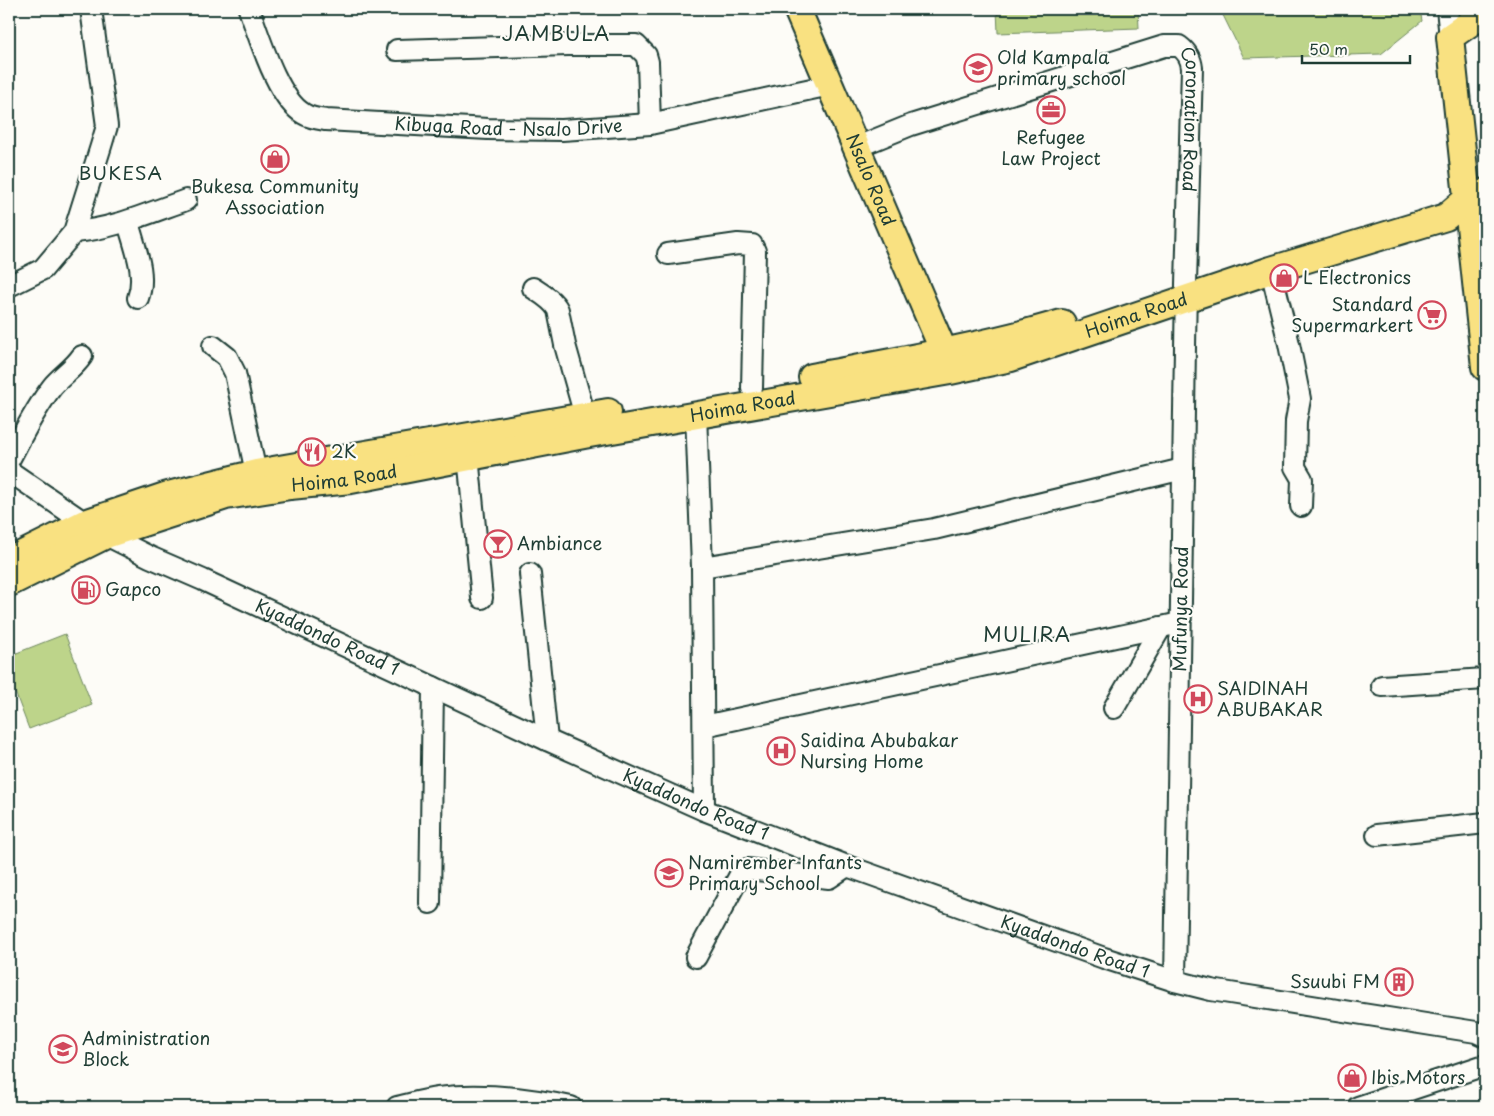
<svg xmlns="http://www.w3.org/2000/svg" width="1494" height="1116" font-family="'Playpen Sans',sans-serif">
<rect width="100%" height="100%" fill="#fdfcf7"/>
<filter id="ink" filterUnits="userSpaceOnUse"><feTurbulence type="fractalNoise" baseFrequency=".02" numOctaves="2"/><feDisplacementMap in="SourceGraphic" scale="10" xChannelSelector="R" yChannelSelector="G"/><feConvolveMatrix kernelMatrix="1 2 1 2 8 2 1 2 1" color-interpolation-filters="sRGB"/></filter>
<g filter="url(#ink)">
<!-- grass -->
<path fill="#bdd48a" stroke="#6e885f" d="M997,9H1138L1139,28L998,33Z
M1220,9H1420L1422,21L1381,54L1244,58Z
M65,634L92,705L29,729L9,676V656Z"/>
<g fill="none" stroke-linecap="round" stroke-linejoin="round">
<!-- minor casing -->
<g stroke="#1f3d34" stroke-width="24">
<g id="minor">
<path id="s1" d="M249,9C259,36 278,100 304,114C310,118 319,119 326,120L488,129L562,130L650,124L830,85"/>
<path d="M1447,9L1450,37"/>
<path d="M397,50L568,45H636L646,55L648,62L650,124"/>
<path id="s2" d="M857,147L911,125L1164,46H1179C1187,52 1191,58 1192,68L1186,284L1175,981"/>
<path d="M128,222C134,246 147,274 138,298"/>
<path d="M74,232C113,229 149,213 186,200"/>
<path d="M668,254L738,244L752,245L755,251L752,388"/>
<path d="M1271,270L1289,344L1300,399L1296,421L1295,467L1302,479L1301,506"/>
<path d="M9,286L43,269L74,232L101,146L107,126L91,9"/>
<path d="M533,288C542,294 553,300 558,310L565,345L585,416"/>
<path d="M213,346L227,357L235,373L256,473"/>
<path d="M696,414L702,567L704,810"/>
<path d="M468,456L482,598"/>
<path d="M9,460C22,436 35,409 52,387C61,376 74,368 82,356"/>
<path id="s3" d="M9,471L85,523L106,535L150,557L203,580L547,740L704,810L847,866L1104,958L1175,981L1211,990L1476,1032L1485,1036"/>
<path d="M702,567L934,529L1183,469"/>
<path d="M530,574L547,740"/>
<path d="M1382,686L1485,679"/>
<path d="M1114,708L1161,627"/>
<path d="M704,726L1180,623"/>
<path d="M1377,835L1485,823"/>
<path d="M430,903L433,687"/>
<path d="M696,957L741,873L747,869L829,878L847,866"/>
<path d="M397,1107C410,1104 424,1100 438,1098C482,1092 528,1098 571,1107"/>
<path d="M1358,1107L1485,1065"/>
</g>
</g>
<!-- major casing -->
<g stroke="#1f3d34" stroke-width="30">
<g id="major">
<path id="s4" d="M797,9L944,352"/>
<path d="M1483,9L1473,21L1450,37L1485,367"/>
<path d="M812,377C895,361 980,347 1062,323"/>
<path d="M9,561L85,523L168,495L256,473L608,412"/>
<path id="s5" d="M9,583L106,535L226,496L290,486L351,480L589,434L950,371L1011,358L1271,270L1446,217L1467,199L1485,192"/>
</g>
</g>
<!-- minor -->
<use href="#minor" stroke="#fdfcf7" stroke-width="20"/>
<!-- major -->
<use href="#major" stroke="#f9e181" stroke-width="26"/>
</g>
</g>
<!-- icons -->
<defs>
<g id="school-ring" transform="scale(1.4375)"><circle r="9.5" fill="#fdfcf7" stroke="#d1495b" stroke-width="1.5"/><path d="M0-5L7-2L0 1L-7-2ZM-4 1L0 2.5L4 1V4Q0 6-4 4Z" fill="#d1495b"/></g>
<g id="office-ring" transform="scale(1.4375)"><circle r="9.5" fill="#fdfcf7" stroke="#d1495b" stroke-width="1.5"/><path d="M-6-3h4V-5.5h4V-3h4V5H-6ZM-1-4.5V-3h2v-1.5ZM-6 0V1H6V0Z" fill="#d1495b"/></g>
<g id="shop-ring" transform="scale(1.4375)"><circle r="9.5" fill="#fdfcf7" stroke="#d1495b" stroke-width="1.5"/><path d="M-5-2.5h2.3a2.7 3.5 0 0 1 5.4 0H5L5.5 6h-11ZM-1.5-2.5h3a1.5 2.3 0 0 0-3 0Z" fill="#d1495b"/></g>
<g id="supermarket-ring" transform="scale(1.4375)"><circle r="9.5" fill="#fdfcf7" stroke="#d1495b" stroke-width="1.5"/><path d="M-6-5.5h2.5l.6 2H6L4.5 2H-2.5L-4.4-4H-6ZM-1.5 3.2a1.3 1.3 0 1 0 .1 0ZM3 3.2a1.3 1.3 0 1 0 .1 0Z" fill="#d1495b"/></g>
<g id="restaurant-ring" transform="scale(1.4375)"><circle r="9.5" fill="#fdfcf7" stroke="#d1495b" stroke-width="1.5"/><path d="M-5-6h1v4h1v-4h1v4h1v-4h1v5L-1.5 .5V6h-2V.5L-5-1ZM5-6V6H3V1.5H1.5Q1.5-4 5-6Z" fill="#d1495b"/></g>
<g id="bar-ring" transform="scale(1.4375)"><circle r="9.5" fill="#fdfcf7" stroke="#d1495b" stroke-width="1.5"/><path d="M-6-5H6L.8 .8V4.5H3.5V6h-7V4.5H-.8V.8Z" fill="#d1495b"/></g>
<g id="fuel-ring" transform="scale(1.4375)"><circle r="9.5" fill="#fdfcf7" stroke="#d1495b" stroke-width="1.5"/><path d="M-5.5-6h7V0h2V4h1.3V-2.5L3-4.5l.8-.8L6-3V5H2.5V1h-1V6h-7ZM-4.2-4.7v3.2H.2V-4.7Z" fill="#d1495b"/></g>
<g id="hospital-ring" transform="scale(1.4375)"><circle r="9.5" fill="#fdfcf7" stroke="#d1495b" stroke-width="1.5"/><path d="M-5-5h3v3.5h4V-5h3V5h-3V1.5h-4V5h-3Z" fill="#d1495b"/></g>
<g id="building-ring" transform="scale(1.4375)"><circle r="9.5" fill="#fdfcf7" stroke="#d1495b" stroke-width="1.5"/><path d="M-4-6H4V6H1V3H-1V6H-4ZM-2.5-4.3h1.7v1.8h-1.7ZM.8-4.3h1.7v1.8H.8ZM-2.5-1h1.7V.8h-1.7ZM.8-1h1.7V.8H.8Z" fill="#d1495b"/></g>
</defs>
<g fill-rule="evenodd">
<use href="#school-ring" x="978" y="68"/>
<use href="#office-ring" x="1051" y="110"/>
<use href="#shop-ring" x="275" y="159"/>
<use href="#shop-ring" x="1284" y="278"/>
<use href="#supermarket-ring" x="1432" y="315"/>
<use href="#restaurant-ring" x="312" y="452"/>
<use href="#bar-ring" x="498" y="544"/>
<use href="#fuel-ring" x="86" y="590"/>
<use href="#hospital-ring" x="1198" y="699"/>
<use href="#hospital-ring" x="781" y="751"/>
<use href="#school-ring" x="669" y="873"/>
<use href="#building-ring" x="1399" y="982"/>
<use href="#school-ring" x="63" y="1049"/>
<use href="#shop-ring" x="1352" y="1078"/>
</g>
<g text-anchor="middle" stroke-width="4.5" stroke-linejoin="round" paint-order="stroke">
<!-- poi labels -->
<g font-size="18" fill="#1f3d34" stroke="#fdfcf7" text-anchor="start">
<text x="997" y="64">Old Kampala<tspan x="997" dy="21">primary school</tspan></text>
<text x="1051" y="144" text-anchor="middle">Refugee<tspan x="1051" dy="21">Law Project</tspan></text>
<text x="275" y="193" text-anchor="middle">Bukesa Community<tspan x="275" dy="21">Association</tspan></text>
<text x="1303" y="284">L Electronics</text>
<text x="1413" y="311" text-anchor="end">Standard<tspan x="1413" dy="21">Supermarkert</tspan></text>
<text x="331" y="458">2K</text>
<text x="517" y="550">Ambiance</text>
<text x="105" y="596">Gapco</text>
<text x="1217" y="695">SAIDINAH<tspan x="1217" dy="21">ABUBAKAR</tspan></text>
<text x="800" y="747">Saidina Abubakar<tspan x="800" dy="21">Nursing Home</tspan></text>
<text x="688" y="869">Namirember Infants<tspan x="688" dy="21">Primary School</tspan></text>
<text x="1380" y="988" text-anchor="end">Ssuubi FM</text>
<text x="82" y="1045">Administration<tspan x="82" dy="21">Block</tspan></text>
<text x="1371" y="1084">Ibis Motors</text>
</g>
<!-- street labels -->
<g font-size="18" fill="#1f3d34" stroke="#fdfcf7">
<text dy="6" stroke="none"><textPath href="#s1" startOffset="326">Kibuga Road - Nsalo Drive</textPath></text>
<text dy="6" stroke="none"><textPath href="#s2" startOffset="416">Coronation Road</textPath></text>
<text dy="6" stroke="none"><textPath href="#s4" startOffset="186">Nsalo Road</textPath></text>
<text dy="6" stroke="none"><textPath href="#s5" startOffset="1164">Hoima Road</textPath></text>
<text dy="6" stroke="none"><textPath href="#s5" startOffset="759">Hoima Road</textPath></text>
<text dy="6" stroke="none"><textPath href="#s5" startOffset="354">Hoima Road</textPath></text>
<text transform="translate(1181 609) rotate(-89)" y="6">Mufunya Road</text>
<text dy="6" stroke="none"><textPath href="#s3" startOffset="360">Kyaddondo Road 1</textPath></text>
<text dy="6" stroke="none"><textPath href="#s3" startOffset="765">Kyaddondo Road 1</textPath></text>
<text dy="6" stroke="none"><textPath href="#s3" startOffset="1170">Kyaddondo Road 1</textPath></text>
</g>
<!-- neighbourhood labels -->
<g font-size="19" letter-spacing="1" fill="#1f3d34" stroke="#fdfcf7">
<text x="121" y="180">BUKESA</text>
</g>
<!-- quarter labels -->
<g font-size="20" letter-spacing="1" fill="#1f3d34" stroke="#fdfcf7">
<text x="556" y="41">JAMBULA</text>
<text x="1027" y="642">MULIRA</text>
</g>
</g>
<!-- margin -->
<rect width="1494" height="1116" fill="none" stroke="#fdfcf7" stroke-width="30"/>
<rect x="15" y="15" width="1464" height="1086" fill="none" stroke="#1f3d34" stroke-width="2" filter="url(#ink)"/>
<!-- scale -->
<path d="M1302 55v8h108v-8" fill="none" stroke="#1f3d34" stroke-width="2.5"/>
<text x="1309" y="55" font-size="15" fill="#1f3d34" stroke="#fdfcf7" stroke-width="4" paint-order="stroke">50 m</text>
</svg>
